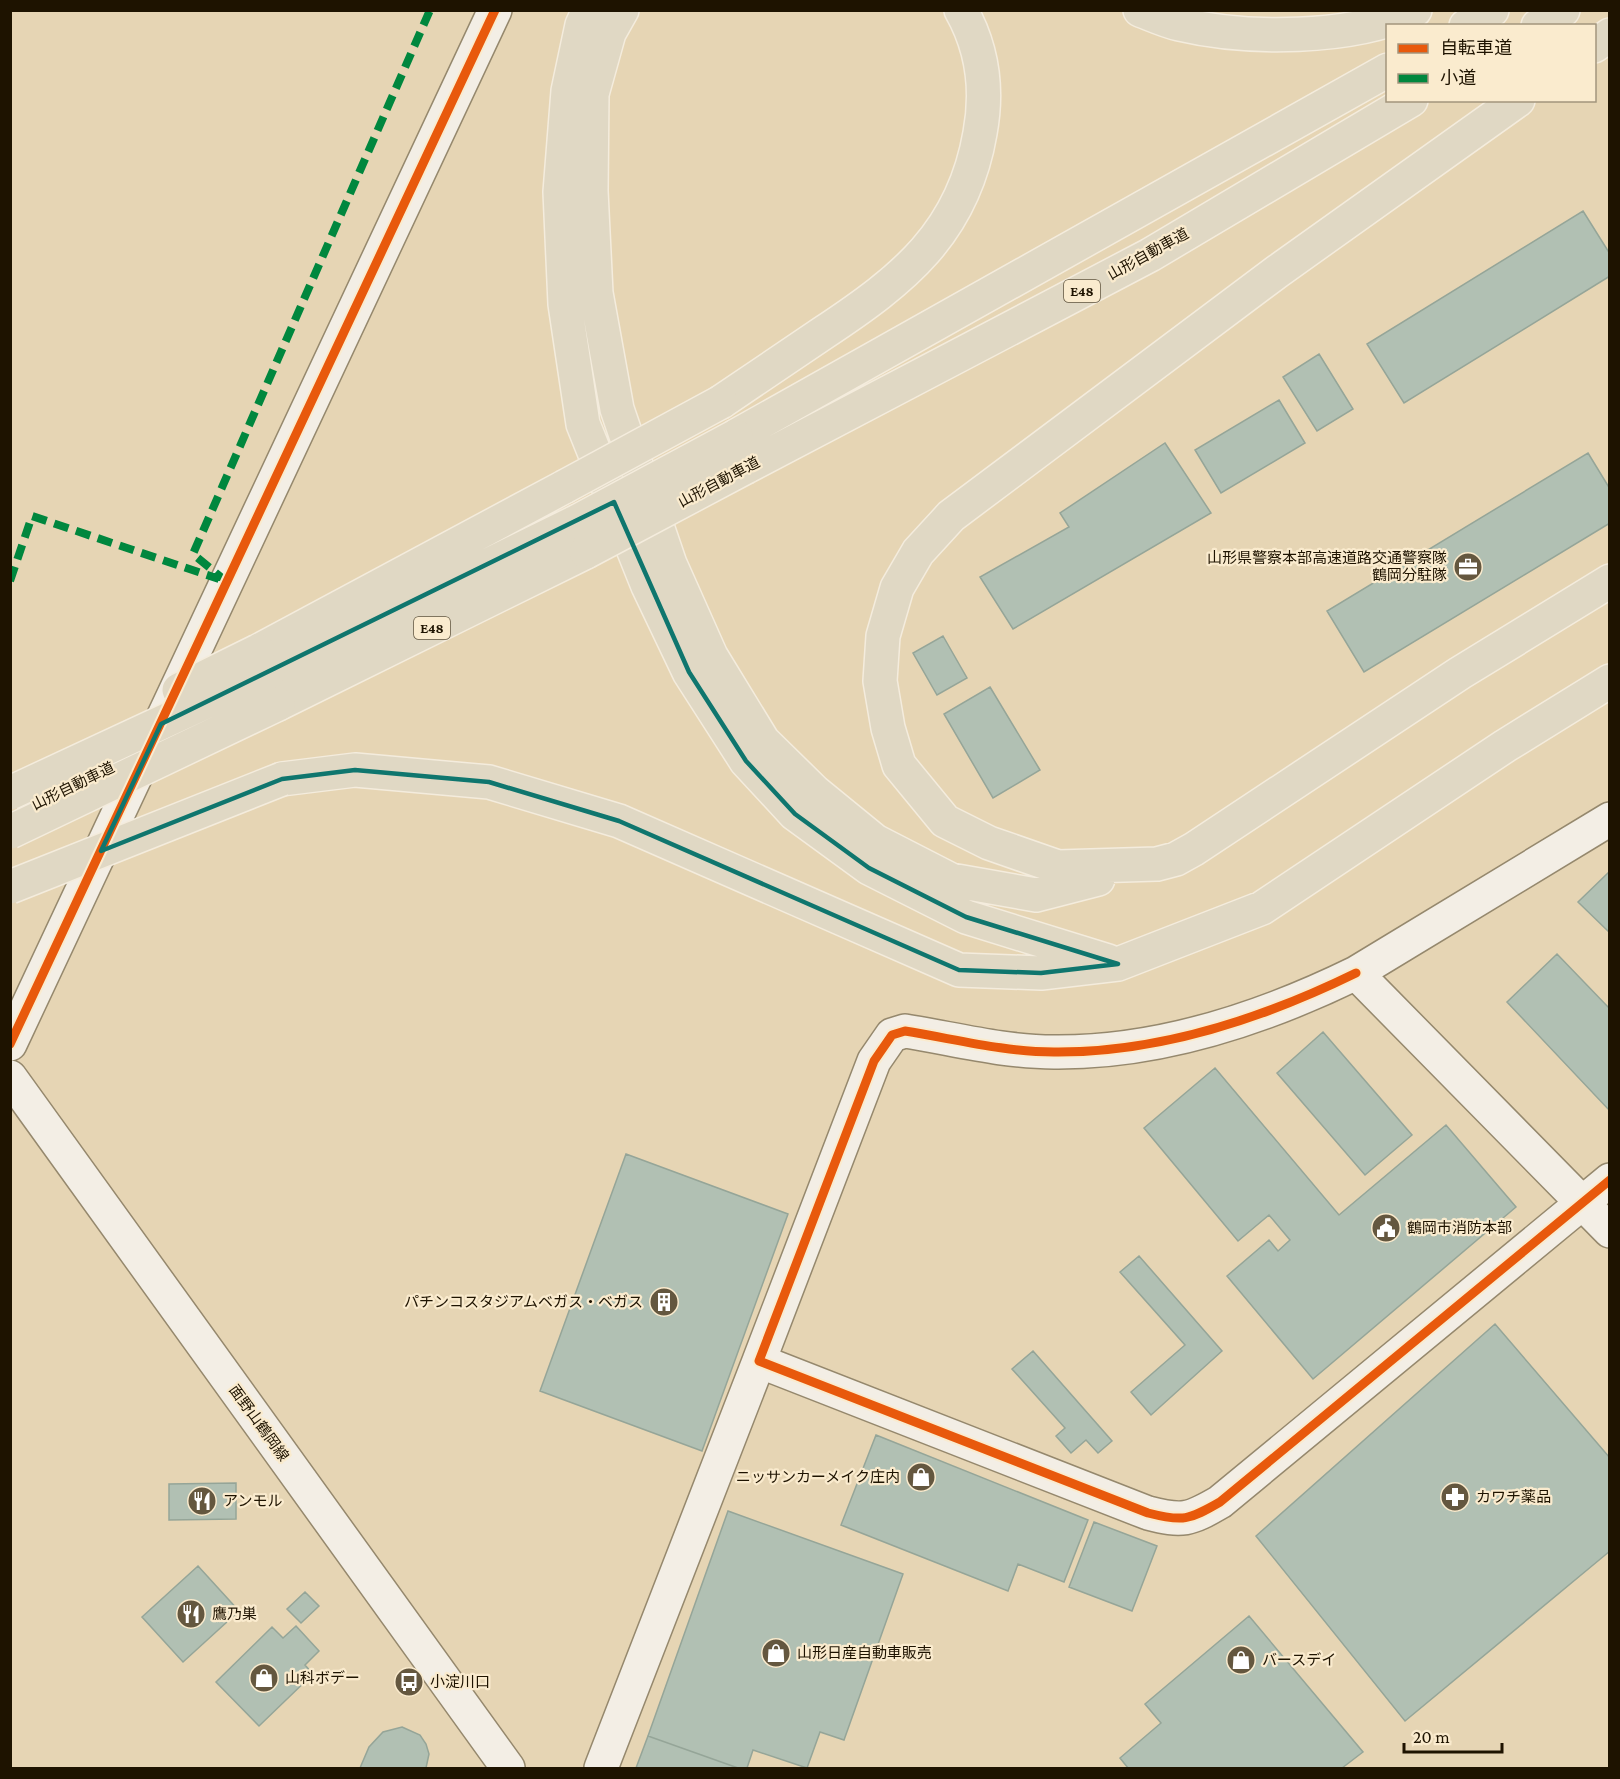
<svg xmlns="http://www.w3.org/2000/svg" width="1620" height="1779" font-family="'Crimson Pro','Noto Sans JP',serif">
<rect width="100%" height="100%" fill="#e6d5b4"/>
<!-- building -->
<path fill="#b1c0b3" stroke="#95a598" stroke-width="1.5" d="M1583,211L1610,254V276L1404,403L1367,344Z
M1319,354L1353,409L1317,431L1283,377Z
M1279,400L1305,443L1221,493L1195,450Z
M1165,443L1211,513L1013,629L980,577L1069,527L1060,513Z
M1588,453L1610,489V523L1364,672L1327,611Z
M943,636L967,678L937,695L913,653Z
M990,687L1040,770L993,798L944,714Z
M1610,871V933L1578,902Z
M1557,954L1610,1009L1609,1110L1507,1002Z
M1323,1032L1412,1135L1365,1175L1277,1073Z
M1215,1068L1339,1215L1446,1125L1516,1207L1313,1379L1227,1276L1269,1240L1278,1251L1290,1240L1269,1215L1238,1241L1144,1128Z
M626,1154L788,1214L702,1451L540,1391Z
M1139,1256L1222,1351L1151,1415L1131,1392L1185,1345L1120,1272Z
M1495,1324L1610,1458V1551L1405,1721L1256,1536Z
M1033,1351L1112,1441L1098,1453L1086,1440L1071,1453L1056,1436L1065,1428L1012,1369Z
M876,1435L1088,1520L1064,1582L1018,1564L1008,1591L841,1525Z
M236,1483V1519L169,1520V1484Z
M728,1511L903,1574L844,1740L820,1732L807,1768L753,1750L747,1768H738L648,1736Z
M1094,1522L1157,1546L1132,1611L1069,1587Z
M198,1566L239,1611L183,1662L142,1617Z
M305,1592L319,1606L301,1623L287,1609Z
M1249,1616L1363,1752L1342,1768H1128L1120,1758L1161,1723L1145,1704Z
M296,1626L319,1651L305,1665L313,1674L259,1726L216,1682L272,1627L283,1638Z
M402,1727L420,1735L426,1744L429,1754L426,1768H360L369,1747L383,1732Z
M648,1736L738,1768H636Z"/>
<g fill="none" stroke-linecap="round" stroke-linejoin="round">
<!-- secondary casing -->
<g stroke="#95886d" stroke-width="36">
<path id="secondary" d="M1610,819L1356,973L1610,1231
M1356,973C1262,1019 1160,1053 1054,1052C1004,1052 955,1039 905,1031L892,1035L874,1061L759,1361L1148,1513C1183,1522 1189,1520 1220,1502L1610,1180
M10,1044L495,10
M10,1077L508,1768
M601,1768L759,1361"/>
</g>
<!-- highway casing -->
<g stroke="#f4ecdd" stroke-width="36">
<path id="highway" d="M589,10L582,25L568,91L560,192L565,304L583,424L648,586L689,672L746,761L795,814L869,868L966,917L1108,961
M622,10L609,33L592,94L591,191L596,293L617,409L670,564L711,656L763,741L815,792L875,841L951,880L1036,895L1098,879
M1140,10C1153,15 1166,21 1179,24C1247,40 1351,40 1415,10
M1466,26L1492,10
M1538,26L1563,10
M1594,46L1610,35
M1518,100L1278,271L951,516L918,552L897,588L883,636L880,681L888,728L899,765L945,821L989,843L1058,867L1157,864L1176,859L1194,849L1460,673L1610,581
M721,402C755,379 789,356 823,333C903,280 963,233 980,133C988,90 983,49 961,10
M736,436L1388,70
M746,467L1150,255L1411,100
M258,651L564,487
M268,673L576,522
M278,704L586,552
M282,779L355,770L489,782L619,821L959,970L1041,973L1118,964L1262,908L1505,746L1610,681"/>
</g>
<!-- secondary -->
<use href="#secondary" stroke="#f3eee5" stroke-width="33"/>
<!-- highway -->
<use href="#highway" stroke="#e0d8c4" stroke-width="33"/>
<!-- highway-bridge casing -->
<g stroke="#f4ecdd" stroke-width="36" stroke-linecap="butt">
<path id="highway-bridge" d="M564,487L721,402
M576,522L736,436
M586,552L746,467
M179,690L258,651
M10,793L268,673
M10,832L278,704
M10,887L282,779"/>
</g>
<!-- highway-bridge -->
<use href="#highway-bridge" stroke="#e0d8c4" stroke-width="33"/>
<!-- quiet -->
<path stroke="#00873e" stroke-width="8" stroke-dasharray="15 8" stroke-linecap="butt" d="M10,581L32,516L219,579
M227,582L193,554L430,10"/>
<!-- cycleway casing -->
<g stroke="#faebce" stroke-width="13">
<path id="cycleway" d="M1356,973C1262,1019 1160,1053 1054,1052C1004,1052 955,1039 905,1031L892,1035L874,1061L759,1361L1148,1513C1183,1522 1189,1520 1220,1502L1610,1180
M10,1044L495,10"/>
</g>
<!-- cycleway -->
<use href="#cycleway" stroke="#e8590c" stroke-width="9"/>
</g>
<!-- marked area -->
<path fill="none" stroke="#0f766e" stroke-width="4.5" stroke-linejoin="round" d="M614,502L689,672L746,761L795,814L869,868L966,917L1118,964L1041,973L959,970L619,821L489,782L355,770L282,779L101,851L161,724Z"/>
<!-- icons -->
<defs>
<g id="office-disc" transform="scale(1.5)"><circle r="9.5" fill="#64573f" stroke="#faebce"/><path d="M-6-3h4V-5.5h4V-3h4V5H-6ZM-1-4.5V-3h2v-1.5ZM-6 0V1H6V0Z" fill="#fff"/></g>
<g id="civic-disc" transform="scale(1.5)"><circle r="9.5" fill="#64573f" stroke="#faebce"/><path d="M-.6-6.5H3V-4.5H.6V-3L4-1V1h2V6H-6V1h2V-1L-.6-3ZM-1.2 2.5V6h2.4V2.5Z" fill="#fff"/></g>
<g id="building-disc" transform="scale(1.5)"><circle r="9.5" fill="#64573f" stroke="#faebce"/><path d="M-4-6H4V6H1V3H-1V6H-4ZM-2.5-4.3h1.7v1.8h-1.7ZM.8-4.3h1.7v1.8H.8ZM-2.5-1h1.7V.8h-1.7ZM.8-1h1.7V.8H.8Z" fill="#fff"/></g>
<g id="shop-disc" transform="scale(1.5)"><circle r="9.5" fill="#64573f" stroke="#faebce"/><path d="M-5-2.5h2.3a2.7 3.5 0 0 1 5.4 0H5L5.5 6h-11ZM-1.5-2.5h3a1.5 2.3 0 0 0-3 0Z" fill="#fff"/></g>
<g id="pharmacy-disc" transform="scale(1.5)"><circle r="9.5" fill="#64573f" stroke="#faebce"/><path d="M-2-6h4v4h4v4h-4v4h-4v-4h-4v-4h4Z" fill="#fff"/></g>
<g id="restaurant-disc" transform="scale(1.5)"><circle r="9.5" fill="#64573f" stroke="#faebce"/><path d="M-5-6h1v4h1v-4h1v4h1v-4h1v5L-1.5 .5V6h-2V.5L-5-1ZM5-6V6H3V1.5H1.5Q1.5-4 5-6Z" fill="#fff"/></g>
<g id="bus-disc" transform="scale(1.5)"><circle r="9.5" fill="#64573f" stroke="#faebce"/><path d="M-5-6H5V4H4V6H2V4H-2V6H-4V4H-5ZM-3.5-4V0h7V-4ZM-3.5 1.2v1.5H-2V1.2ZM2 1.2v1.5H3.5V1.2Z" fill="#fff"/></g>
</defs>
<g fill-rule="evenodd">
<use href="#office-disc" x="1468" y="567"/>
<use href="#civic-disc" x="1386" y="1228"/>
<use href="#building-disc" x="664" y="1302"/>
<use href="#shop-disc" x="921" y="1477"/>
<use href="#pharmacy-disc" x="1455" y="1497"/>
<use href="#restaurant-disc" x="202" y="1501"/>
<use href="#restaurant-disc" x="191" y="1614"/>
<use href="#shop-disc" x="776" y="1653"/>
<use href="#shop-disc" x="1241" y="1660"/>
<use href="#shop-disc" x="264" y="1678"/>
<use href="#bus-disc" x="409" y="1682"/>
</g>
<g text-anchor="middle" stroke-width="4.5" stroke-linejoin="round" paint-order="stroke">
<!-- shield labels -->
<g fill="#faebce" stroke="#60543e" stroke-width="1.5">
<rect x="1064" y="280" width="36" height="22" rx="4.5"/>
<rect x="414" y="617" width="36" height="22" rx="4.5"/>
</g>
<g font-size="14" font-weight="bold" fill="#1e1300">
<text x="1082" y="296">E48</text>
<text x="432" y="633">E48</text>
</g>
<!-- street labels -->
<g font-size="15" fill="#1e1300" stroke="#faebce">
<text transform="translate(1148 254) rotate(-29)" y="5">山形自動車道</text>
<text transform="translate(719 482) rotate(-28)" y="5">山形自動車道</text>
<text transform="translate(73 786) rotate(-26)" y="5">山形自動車道</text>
<text transform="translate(259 1423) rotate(54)" y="5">面野山鶴岡線</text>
</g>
<!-- poi labels -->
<g font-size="15" fill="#1e1300" stroke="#faebce" text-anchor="start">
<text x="1447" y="563" text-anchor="end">山形県警察本部高速道路交通警察隊<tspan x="1447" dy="17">鶴岡分駐隊</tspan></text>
<text x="1407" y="1233">鶴岡市消防本部</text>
<text x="643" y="1307" text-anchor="end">パチンコスタジアムベガス・ベガス</text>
<text x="900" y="1482" text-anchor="end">ニッサンカーメイク庄内</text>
<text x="1476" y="1502">カワチ薬品</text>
<text x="223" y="1506">アンモル</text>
<text x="212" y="1619">鷹乃巣</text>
<text x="797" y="1658">山形日産自動車販売</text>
<text x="1262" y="1665">バースデイ</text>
<text x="285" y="1683">山科ボデー</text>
<text x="430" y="1687">小淀川口</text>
</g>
</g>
<!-- border -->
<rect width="1620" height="1779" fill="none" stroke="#1e1300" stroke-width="24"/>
<!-- legend -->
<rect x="1386" y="24" width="210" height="78" fill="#faebce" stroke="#a2957c" stroke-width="1.5"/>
<rect x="1398" y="44" width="30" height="9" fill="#e8590c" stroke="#a2957c" stroke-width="1.5"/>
<text x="1440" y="54" font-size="18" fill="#1e1300">自転車道</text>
<rect x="1398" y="74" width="30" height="9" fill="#00873e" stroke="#a2957c" stroke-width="1.5"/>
<text x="1440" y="84" font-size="18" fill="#1e1300">小道</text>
<!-- scale -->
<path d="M1404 1743v9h98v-9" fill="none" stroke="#1e1300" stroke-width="3"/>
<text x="1413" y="1743" font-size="18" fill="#1e1300" stroke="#faebce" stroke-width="4.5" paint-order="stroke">20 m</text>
</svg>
